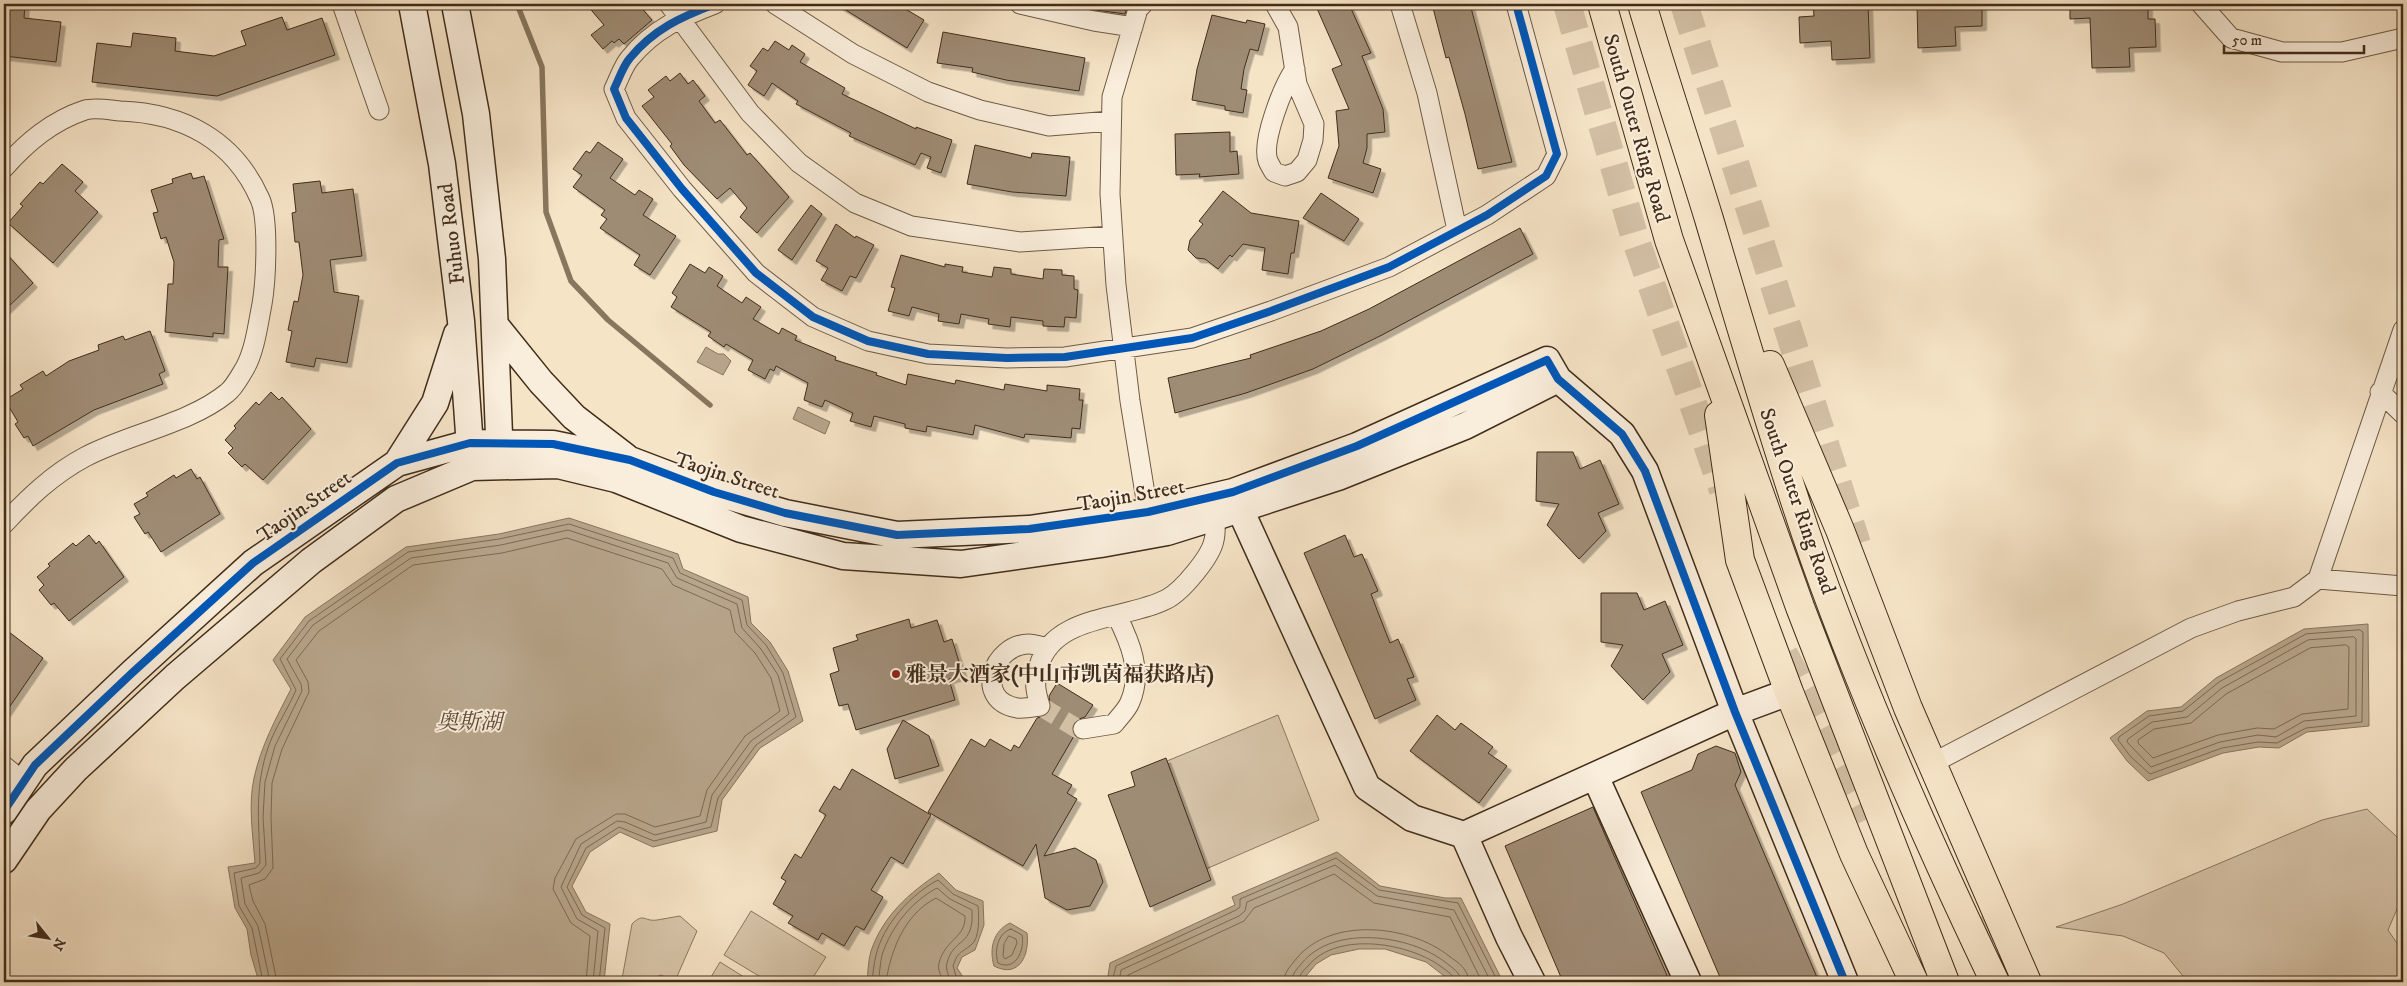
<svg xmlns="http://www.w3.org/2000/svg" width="2407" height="986" font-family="'IM FELL DW Pica','Noto Serif SC',serif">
<defs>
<filter id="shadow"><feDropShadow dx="4.5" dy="4.5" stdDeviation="0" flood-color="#0004"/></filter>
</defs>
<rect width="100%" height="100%" fill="#f6e4c7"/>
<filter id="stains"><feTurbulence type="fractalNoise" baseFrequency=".004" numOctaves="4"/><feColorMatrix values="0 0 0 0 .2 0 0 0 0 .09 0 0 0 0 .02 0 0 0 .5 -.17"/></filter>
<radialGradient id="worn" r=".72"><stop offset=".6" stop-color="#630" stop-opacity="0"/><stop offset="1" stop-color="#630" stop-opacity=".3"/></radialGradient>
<!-- green -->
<path fill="#d7c5aa" stroke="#8c7962" d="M1278,715L1319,820L1206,869L1167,761Z
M2367,809L2397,837L2403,835V895L2388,930L2403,952V982H2188L2164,953L2123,936L2056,927L2123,904L2322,820Z
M751,911L826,957L810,982H769L724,955Z
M680,916L697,931L675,981L661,975C648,980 635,986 622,979L632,924C644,912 644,922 657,920C665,919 672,917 680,916Z
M720,962L752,982H708Z"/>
<!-- water -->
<path fill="#b8a68c" stroke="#88765e" d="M706,347L718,354H724L731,361L723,375L697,362Z
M798,407L830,422L825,434L793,419Z
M569,518L678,554L683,569L748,597L751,623L770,642L788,671L803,721L760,748L722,800L717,831L653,847L620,832L590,852L572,886L586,912L610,924L604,982H259L251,955L247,929L235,908L228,867L255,863C253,836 248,805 254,778C261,746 276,718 291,689L273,660L305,617L406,547L499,534Z
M2368,624L2369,726L2307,732L2279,748L2259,747L2223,753L2148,781L2127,761L2110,738L2147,711L2181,707L2216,678L2304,629Z
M1337,852L1380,886L1445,898H1461L1503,982H1452L1426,962L1385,949H1359L1331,955L1316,964L1301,982H1107L1110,963L1235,905L1232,897Z
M939,873L956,890L983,901L984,925L975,950L962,957L957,968L963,977L959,982H867C868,972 868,961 871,951C883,916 909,893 939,873Z
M1010,923L1027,933C1030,955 1019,979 994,966C989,949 993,931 1010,923Z"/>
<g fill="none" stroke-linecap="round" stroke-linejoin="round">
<!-- shore -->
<path stroke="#7c6a53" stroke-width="1" d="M2360,630L2363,632L2362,722L2306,728L2277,743L2258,742L2222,748L2150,774L2131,757L2118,740L2119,737L2149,716L2183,711L2219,682L2306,634Z
M2354,637L2356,639V716L2304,721L2276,737L2258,735L2220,742L2151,767L2127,742L2128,739L2152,722L2187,717L2222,688L2308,640Z
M2346,645L2349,647L2348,709L2302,714L2274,729L2257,728L2218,735L2153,758L2138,743V740L2154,729L2191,723L2226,694L2310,648Z
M1011,929L1022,935C1025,949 1016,972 998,963C994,950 998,933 1011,929Z
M1009,936L1016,939L1017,943L1012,955L1005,959L1003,956L1004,944Z
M263,982L252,928L239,906L234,873L256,868L260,863C259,820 254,787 269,745C276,726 288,709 296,690L280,659L309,621L408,552L499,539L569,524L673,558L680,573L742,600L747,625L766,645L783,673L796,717L756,745L718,798L711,827L654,841L619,827L586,848L567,887L582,915L605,928L599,982
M270,982L258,926L245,904L241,878L259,873L266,865L263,817L265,782L275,746L302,691L301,684L287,659L313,625L411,558L501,545L568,530L668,563L677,578L737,604L742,628L761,649L778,675L789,714L751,741L712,795L706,822L655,835L625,822L617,821L581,844L561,887L577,919L598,931L593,982
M277,982L265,924L253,901L249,885L265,879L273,868L271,817L272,783L282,749L309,692L308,682L296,660L319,631L413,565L502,553L567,538L662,569L673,585L730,610L735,632L755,653L771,678L780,711L745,736L707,790L700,816L655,827L625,814H616L576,839L555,878L553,889L571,923L590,936L586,982
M872,982C873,973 874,964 876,955C883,925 911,894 938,880L953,894L978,906C979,916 980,939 971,945C960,954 958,951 953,966L956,976L955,982
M878,982C880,973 880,963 882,955C891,927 912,901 937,888L950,899L972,910C974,948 954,936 947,963C945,970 950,975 949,982
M886,982C891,949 905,914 936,898L965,916C966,938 945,939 939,963C937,970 942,975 942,982
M1112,982L1116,966L1236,910L1240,907V899L1336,858L1379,890L1458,903L1498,982
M1119,982L1121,970L1239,916L1245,911L1247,902L1335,865L1377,896L1454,910L1491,982
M1126,982L1128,975L1244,921L1254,908L1334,874L1374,903L1450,917L1482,982
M1284,982C1284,972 1290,967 1296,959C1331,916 1410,925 1449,956C1459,963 1468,969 1469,982
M1291,982C1292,974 1297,969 1302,963C1334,924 1410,935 1445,962C1452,968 1461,972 1461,982
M1298,982C1298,976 1303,971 1308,966C1337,930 1411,943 1443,968C1448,972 1454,975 1455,982"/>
<!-- stream -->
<path stroke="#88765e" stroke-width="5.5" d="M517,4L542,67L546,212L571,281L608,320L710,405"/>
</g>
<!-- building -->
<path fill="#9f8c74" stroke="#412d1a" filter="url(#shadow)" d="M4,4H25L24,18L61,22L56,62L4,56Z
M586,4H638L652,20L624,44L619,39L614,43L612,41L603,49L591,35L604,25Z
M836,4H897L924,20L907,48Z
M1077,4H1128L1125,14L1096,10L1077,6Z
M1315,4H1349L1371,53L1362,56L1383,109L1385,132L1367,134V148L1363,163L1381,169L1373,193L1328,178L1339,146L1336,111L1349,109L1332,69L1342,65Z
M1432,4H1470L1512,162L1478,169L1465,114L1449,57L1446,58Z
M1813,4H1868L1870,58L1832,60L1831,41L1800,43L1799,17L1814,16Z
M1917,4H1982V26L1955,27L1956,46L1918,48Z
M2070,4H2148V19H2155L2156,47L2129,48L2130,67L2092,68L2090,18L2070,19Z
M1212,15L1246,23L1247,20L1265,24L1258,51L1250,49L1244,69L1241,89L1247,90L1243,113L1225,110V106L1192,100L1197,69Z
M282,17L287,30L322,18L335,55L217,96L92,82L97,43L131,47L133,33L176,38L175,51L214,56L246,45L241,31Z
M943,32L1085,58L1079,91L1006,80L972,72L973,68L937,63Z
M775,41L789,50L792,45L805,54L800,62L845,88L842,94L916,129V127L952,140L941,173L927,168L931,157L921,153L915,165L849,136L851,133L796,104L798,101L772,83L764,96L748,85L757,71L750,66L763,48L768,51Z
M680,73L688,84L693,80L705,96L699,101L715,123L720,120L747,155L750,153L789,197L757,233L740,217L747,208L730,188L717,199L684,165L670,146L672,144L642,106L654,97L648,90L666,76L670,81Z
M1230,132V152L1237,151L1239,174L1199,177L1200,174L1176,175L1175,134Z
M598,142L623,159L610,178L635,195L639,190L653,199L643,215L676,236L650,275L634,265L640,255L600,228L607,219L601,215L605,210L573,187L582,175L573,169L586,151L590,153Z
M975,145L1031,158L1032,153L1070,157L1066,196L1012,192L967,184Z
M62,164L83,182L75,191L98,212L53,263L8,223L23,206L20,204L40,182L43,184Z
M191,173L193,179L204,176L224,239L219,240L218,267H228L224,334L213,333V337L165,332L168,284H173L174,262L166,237L161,239L153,213L158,212L151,190L173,183L172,179Z
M320,181L322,193L353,189L362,256L330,260L334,292L359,296L347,363L316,358L314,367L286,362L292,331L288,330L294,301L298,302L303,275L299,242H295L292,213L296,212L293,184Z
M1223,191L1251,213L1299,221L1294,253H1291L1288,274L1262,270L1265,248L1243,244L1232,257L1230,255L1218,269L1205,259L1196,258L1188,250L1190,240L1203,224L1199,221Z
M1321,193L1359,219L1344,241L1303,218Z
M811,205L822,214L792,260L778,250Z
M836,224L855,238L856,236L874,245L856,278L850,276L842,291L821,280L828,268L816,261Z
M1520,228L1533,254L1382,335L1313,369L1246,393L1175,413L1168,378L1251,358L1250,355L1321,331L1369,309Z
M4,251L33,283L4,311Z
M901,255L945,267V264L963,267L962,272L992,277L994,267L1011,269V274L1043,279L1044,269L1062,270V275L1074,276V289L1078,290L1076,318L1065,317L1064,327L1043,326V321L1011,317L1010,327L988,324L989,319L961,314L959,324L938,321L939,314L912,307L909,316L888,311L895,288L891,287Z
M690,264L705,273L709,267L723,276L717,286L742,303L746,297L761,307L753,319L779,334L782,328L797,336L795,340L836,357L835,360L877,373L876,375L906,385L908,374L955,384L956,380L1004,390L1005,384L1047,391V385L1080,389L1079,400H1083L1080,429L1072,428L1071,438L1025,434L1024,438L975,425L973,435L927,426L926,432L905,428V424L874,416L871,427L850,421L853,413L825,400L822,407L804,400L808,383L776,366L774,371L770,369L765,379L748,370L753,360L726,344L724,347L708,336L711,332L671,307L677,297L672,293Z
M150,331L165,371L159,374L163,384L94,410L33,446L28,436L24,438L15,424L18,422L5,400L23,389L20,385L43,371L46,376L69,361L99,350L98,345L123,336L125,340Z
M271,392L279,400L282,397L311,429L263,480L245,464L242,467L228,453L233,448L225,440L236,428L234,426L256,402L259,405Z
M1537,452H1573L1580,469L1600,460L1619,504L1598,513L1606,531L1579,559L1547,525L1559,504L1536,501Z
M191,469L197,479L200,477L220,514L161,552L148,532L145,534L134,517L140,514L134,504L148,496L146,493L174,475L176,478Z
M89,535L96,544L99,541L124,577L69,621L54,603L51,605L39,590L44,585L37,577L50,566L48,564L73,543L76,546Z
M1345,535L1354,557L1362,554L1378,591L1371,594L1379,615L1390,643L1398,639L1414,677L1407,679L1416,700L1375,719L1304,553Z
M1601,593H1637L1644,610L1665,601L1683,645L1662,654L1670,672L1643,700L1611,666L1623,645L1601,642Z
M909,619L911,628L937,620L944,642L952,639L963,675L949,679L955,700L856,730L848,704L839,706L830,674L839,671L833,648L858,640L856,635Z
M9,632L43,658L4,715V640Z
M1057,683L1093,705L1085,717L1076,720L1073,725L1074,736L1052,774L1072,785L1067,793L1077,799L1044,856L1075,848L1096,860L1103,882L1090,906L1067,910L1045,898L1036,844L1023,866L928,812L971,739L985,747L990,739L1011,751L1014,745L1019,748L1037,718L1047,715L1051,710L1049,696Z
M1437,715L1455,730L1461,723L1493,747L1488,753L1507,766L1479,803L1410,751Z
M903,720L929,736L939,766L895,779L887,749Z
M1716,746L1735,753L1741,772L1735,785L1819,982H1722L1641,792L1692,770L1698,754Z
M1166,758L1211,880L1150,907L1108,795L1135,786L1131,772Z
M852,769L931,815L903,864L891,857L871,890L883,897L864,930L856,926L844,946L822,933L818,940L788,923L793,916L773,904L786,881L781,878L795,854L801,858L826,815L819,811L834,786L840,790Z
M1593,807L1612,851L1670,982H1563L1505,846Z"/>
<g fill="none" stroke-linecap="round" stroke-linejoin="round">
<!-- street-tunnel -->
<path stroke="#d2bfa4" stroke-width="19" stroke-dasharray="19 9" stroke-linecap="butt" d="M1040,706L1078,729H1083"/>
<!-- highway-tunnel -->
<path stroke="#d2bfa4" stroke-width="28" stroke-dasharray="28 14" stroke-linecap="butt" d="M1567,4L1634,235L1723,490
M1684,4L1857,544
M1784,654L1871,817
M1986,915L2009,982"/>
<!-- street casing -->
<g stroke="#6e5b45" stroke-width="21">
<path id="street" d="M342,4L379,110
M669,4L750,113L799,163L855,203L911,226L1020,242L1112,236
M715,4C681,17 654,29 630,58C623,66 619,79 614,89L626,118L682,189L756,273L813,317L868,341L928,354L1007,358L1065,357L1192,338L1271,311L1389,267L1487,215L1546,176L1557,154L1516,4
M775,4L853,54L928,92L980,110L1049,126L1111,121
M1020,4L1094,21L1133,27
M1143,4L1138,9L1112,97L1110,194L1116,285L1130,401L1148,512
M1275,4L1288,27L1297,84L1314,124L1313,140L1307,160L1297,172L1285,176L1274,172C1272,169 1270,165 1268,161C1261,142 1283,86 1295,69
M1400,4L1427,93L1457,230
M2201,4L2231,38L2282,52H2342L2403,38
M4,168C27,142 52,121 85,110C95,107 110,110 120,111C183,113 234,140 260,199C269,219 266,281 262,304C258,324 255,350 245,368C240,376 234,388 227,393C189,424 128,434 85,457C53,474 28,498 4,524
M2380,392L2403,414
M2318,579L2403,330
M1048,648C1042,647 1035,644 1029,644C993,644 973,700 1017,708C1024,709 1033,707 1040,706C1035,689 1034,684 1039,666C1053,614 1127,620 1167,599C1182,591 1211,557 1214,540C1216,533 1215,525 1215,517
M1083,729L1114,724C1119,717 1127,710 1130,702C1143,672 1130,642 1117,616
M1931,764L2191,628L2238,611L2294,597L2318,579L2403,586
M4,766L24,782"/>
</g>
<!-- secondary casing -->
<g stroke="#412d1a" stroke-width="29">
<path id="secondary" d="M412,4L442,164L461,321L471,461
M455,4L476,114L492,259L500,460
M495,325L541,382L574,417L626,457
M397,463L435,403L457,334
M1233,494L1367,787L1412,818L1464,835
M1595,776L1688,982
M4,811L35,765L132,673L253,563L397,463L470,443L553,444L630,460L714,492L785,513L897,535L1029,529L1148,512L1233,492L1357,446L1547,360L1558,379L1622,434L1645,471L1735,712L1845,982
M4,860L38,810L76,769L175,677L311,561L396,499L472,467L558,465L616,479L741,529L843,556L961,564L1101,544L1167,532L1215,517L1338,477L1465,426L1558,379
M1532,982L1509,937L1464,835L1735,712L1789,692"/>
</g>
<!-- highway casing -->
<g stroke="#412d1a" stroke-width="30">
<path id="highway" d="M1602,4L1669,240L1800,607L1945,982
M1642,4C1663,76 1687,147 1709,219C1740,324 1771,430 1806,534C1858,685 1926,838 1995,982
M1770,365L1840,530L1908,708L2027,982
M1719,415L1740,560L1789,692L1854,854L1914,982"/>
</g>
<!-- street -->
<use href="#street" stroke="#f9eddb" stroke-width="19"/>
<!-- secondary -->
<use href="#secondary" stroke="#f9eddb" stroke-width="26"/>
<!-- highway -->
<use href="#highway" stroke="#f6e4c7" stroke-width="28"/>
<!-- cycleway casing -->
<g stroke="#f9eddb" stroke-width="11">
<path id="cycleway" d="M715,4C681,17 654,29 630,58C623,66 619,79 614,89L626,118L682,189L756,273L813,317L868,341L928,354L1007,358L1065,357L1192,338L1271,311L1389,267L1487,215L1546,176L1557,154L1516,4
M4,811L35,765L132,673L253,563L397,463L470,443L553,444L630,460L714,492L785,513L897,535L1029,529L1148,512L1233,492L1357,446L1547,360L1558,379L1622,434L1645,471L1735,712L1845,982"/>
</g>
<!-- cycleway -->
<use href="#cycleway" stroke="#0057b8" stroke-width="8"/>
</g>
<!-- markers -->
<circle fill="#8f2418" stroke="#f9eddb" stroke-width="2" cx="896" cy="674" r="5"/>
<g text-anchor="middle" stroke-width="4" stroke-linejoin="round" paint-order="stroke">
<!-- street labels -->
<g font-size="21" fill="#412d1a" stroke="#f9eddb">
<text transform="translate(1637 128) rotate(74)" y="7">South Outer Ring Road</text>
<text transform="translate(451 234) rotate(-97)" y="7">Fuhuo Road</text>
<text transform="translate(727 475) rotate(18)" y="7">Taojin Street</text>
<text transform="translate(1131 495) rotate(-10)" y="7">Taojin Street</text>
<text transform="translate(1798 501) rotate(71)" y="7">South Outer Ring Road</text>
<text transform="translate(304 506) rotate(-35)" y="7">Taojin Street</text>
</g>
<!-- poi labels -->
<g font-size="21" font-weight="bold" fill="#412d1a" stroke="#f9eddb" text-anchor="start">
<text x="906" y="681">雅景大酒家(中山市凯茵福获路店)</text>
</g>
<!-- water labels -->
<g font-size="22" font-style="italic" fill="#5f4b36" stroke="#f9eddb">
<text x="469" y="729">奥斯湖</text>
</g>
</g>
<!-- margin -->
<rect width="2407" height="986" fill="none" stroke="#f6e4c7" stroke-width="20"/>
<rect x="5" y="5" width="2397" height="976" fill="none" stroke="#412d1a" stroke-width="2.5"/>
<rect x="10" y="10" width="2387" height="966" fill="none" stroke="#412d1a"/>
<!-- north arrow -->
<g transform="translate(48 938) rotate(120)" stroke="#f9eddb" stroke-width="4" paint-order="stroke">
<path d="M0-4L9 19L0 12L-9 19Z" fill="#412d1a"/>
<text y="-8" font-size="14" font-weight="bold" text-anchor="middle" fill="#412d1a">N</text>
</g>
<!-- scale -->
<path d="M2224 45v8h140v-8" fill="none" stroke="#412d1a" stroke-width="2.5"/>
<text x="2232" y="45" font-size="15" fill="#412d1a" stroke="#f9eddb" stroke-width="4" paint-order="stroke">50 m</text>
<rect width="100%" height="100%" filter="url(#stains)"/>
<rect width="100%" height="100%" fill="url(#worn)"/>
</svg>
